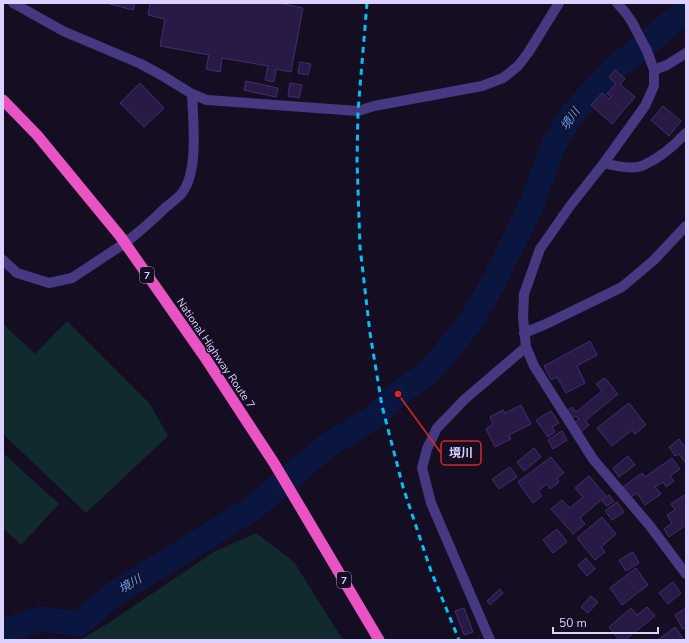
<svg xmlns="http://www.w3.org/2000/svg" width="689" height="643" font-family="'Nunito Sans','Noto Sans JP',sans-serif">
<rect width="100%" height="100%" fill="#150e23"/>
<!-- green -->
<path fill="#112a2d" d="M67,321L150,404L168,436L86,513L3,434V324L35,354Z
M3,453L59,504L21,545L3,528Z
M256,533L294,562L343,640H80L107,624L214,552Z"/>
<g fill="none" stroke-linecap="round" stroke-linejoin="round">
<!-- river -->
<path stroke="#0a1640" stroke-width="25" d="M3,638L7,630L41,619L79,624L114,594L252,509L328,445L373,418L398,394L430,371L469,324L495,280L532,204L554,144L573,113L617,66L651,40L686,9"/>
</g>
<!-- building -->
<path fill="#281a44" stroke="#432d70" d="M106,3H135L133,10Z
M150,3H279L303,8L291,72L276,69L274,82L265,80L268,66L222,58L220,72L206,69L209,55L160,46L165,19L148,15Z
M300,62L311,64L308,75L298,73Z
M615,70L625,79L620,84L635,97L612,124L591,105L602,93L609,99L611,97L607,94L616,84L609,77Z
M246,81L278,88L276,97L244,90Z
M140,83L164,108L144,127L120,103Z
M290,83L302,85L299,98L288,96Z
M663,106L681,121L669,136L651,120Z
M590,341L597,355L577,366L585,383L566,393L557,377L551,380L544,366Z
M605,378L618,394L585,421L589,425L581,432L574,423L579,419L576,416L573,418L567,411L572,407L576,412L602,391L596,384Z
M629,403L646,425L635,434L632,430L612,446L597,428Z
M521,405L531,424L509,435L511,439L495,447L486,429L493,424L490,417L503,410L505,413Z
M551,411L559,423L552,427L555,432L548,437L536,420Z
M562,431L567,440L553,449L548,440Z
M679,439L686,448V464L679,454L675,456L669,447Z
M534,448L541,457L524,471L517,462Z
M628,456L635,465L619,477L613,468Z
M551,457L564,473L557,478L559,482L550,489L547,484L538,491L542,496L533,503L518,482Z
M672,458L680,469L670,476L674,481L666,487L663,482L655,487L661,494L645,505L637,493L630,498L623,487L642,473L645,477Z
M510,467L517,477L499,489L492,479Z
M589,476L606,496L580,518L585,524L573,534L551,509L562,500L570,508L583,497L575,488Z
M686,494V525L669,537L664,529L672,523L667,515L675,510L671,504Z
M609,495L614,501L607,506L602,501Z
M617,502L624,512L612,520L605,511Z
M602,517L616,534L601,547L605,552L595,560L577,538Z
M557,529L567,542L553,553L543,540Z
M633,552L639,563L626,571L619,560Z
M586,558L595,569L587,576L578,565Z
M636,568L648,585L622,605L610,588Z
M673,582L681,593L668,604L659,593Z
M500,589L503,593L490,605L487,601Z
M591,596L598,602L588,613L581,607Z
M647,607L655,616L625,640H619L609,627L631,608L637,615Z
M464,608L473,632L464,635L455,611Z
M686,608V627L683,629L675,615Z
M675,627L684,640H658Z"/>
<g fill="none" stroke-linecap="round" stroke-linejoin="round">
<!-- minor -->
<path stroke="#463982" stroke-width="10" d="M13,3L63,31L141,64L163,76L192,94L207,100L358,111L374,106L482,86L503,78L518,66L528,53L559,3
M617,3L625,12L632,22L647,51L654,70V86L645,106L604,163L570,206L540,249L524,294L523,317L526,347L534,366L593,459L650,526L686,574
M654,70L667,65L686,53
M604,163C615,166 634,170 644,165C660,158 674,146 686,133
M125,243C139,232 153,220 166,207C171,203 178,198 182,193C199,171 193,120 192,94
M524,333L546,324L622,287L654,260L686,226
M490,640L431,503L422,468L427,449L437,428L465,399L526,347"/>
<!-- tertiary -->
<path stroke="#463982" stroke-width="10" d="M3,260L17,273L49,283L72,278L125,243"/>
<!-- trunk -->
<path stroke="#ea53c4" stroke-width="11" d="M3,100L37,135L120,236L204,356L274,463L379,640"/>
<!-- rail -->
<path stroke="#02bff9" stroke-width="3" stroke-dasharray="6 5" stroke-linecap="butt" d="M367,3L358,111L357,161L360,247L370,333L382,406L403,487L431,571L459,640"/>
</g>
<g text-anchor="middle" stroke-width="3" stroke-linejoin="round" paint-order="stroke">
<!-- shield labels -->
<g fill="#150e23" stroke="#a096bd" stroke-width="1">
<rect x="140" y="267" width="14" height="16" rx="3"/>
<rect x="337" y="572" width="14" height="16" rx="3"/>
</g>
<g font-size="10" font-weight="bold" fill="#dcd1ff">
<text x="147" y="279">7</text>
<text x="344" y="584">7</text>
</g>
<!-- street labels -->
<g font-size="11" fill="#dcd1ff" stroke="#150e23">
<text transform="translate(216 353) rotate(56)" y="4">National Highway Route 7</text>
</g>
<!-- water labels -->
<g font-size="12" font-style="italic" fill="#609ffe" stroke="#150e23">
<text transform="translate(570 119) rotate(-55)" y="4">境川</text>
<text transform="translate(130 584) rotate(-31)" y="4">境川</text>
</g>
</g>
<!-- callouts -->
<path fill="none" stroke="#d62828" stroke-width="1.5" d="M398 394L441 453"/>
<circle fill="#d62828" stroke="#150e23" stroke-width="1.5" cx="398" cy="394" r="4"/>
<rect fill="#150e23" stroke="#d62828" stroke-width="1.5" x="441" y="441" width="40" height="24" rx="4"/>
<g font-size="12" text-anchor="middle" font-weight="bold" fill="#dcd1ff">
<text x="461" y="457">境川</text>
</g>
<!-- border -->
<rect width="689" height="643" fill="none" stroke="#dcd1ff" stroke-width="8"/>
<!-- scale -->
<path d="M553 627v6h105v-6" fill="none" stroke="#dcd1ff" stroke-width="2"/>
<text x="559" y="627" font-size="12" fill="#dcd1ff" stroke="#150e23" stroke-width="3" paint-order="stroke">50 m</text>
</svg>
